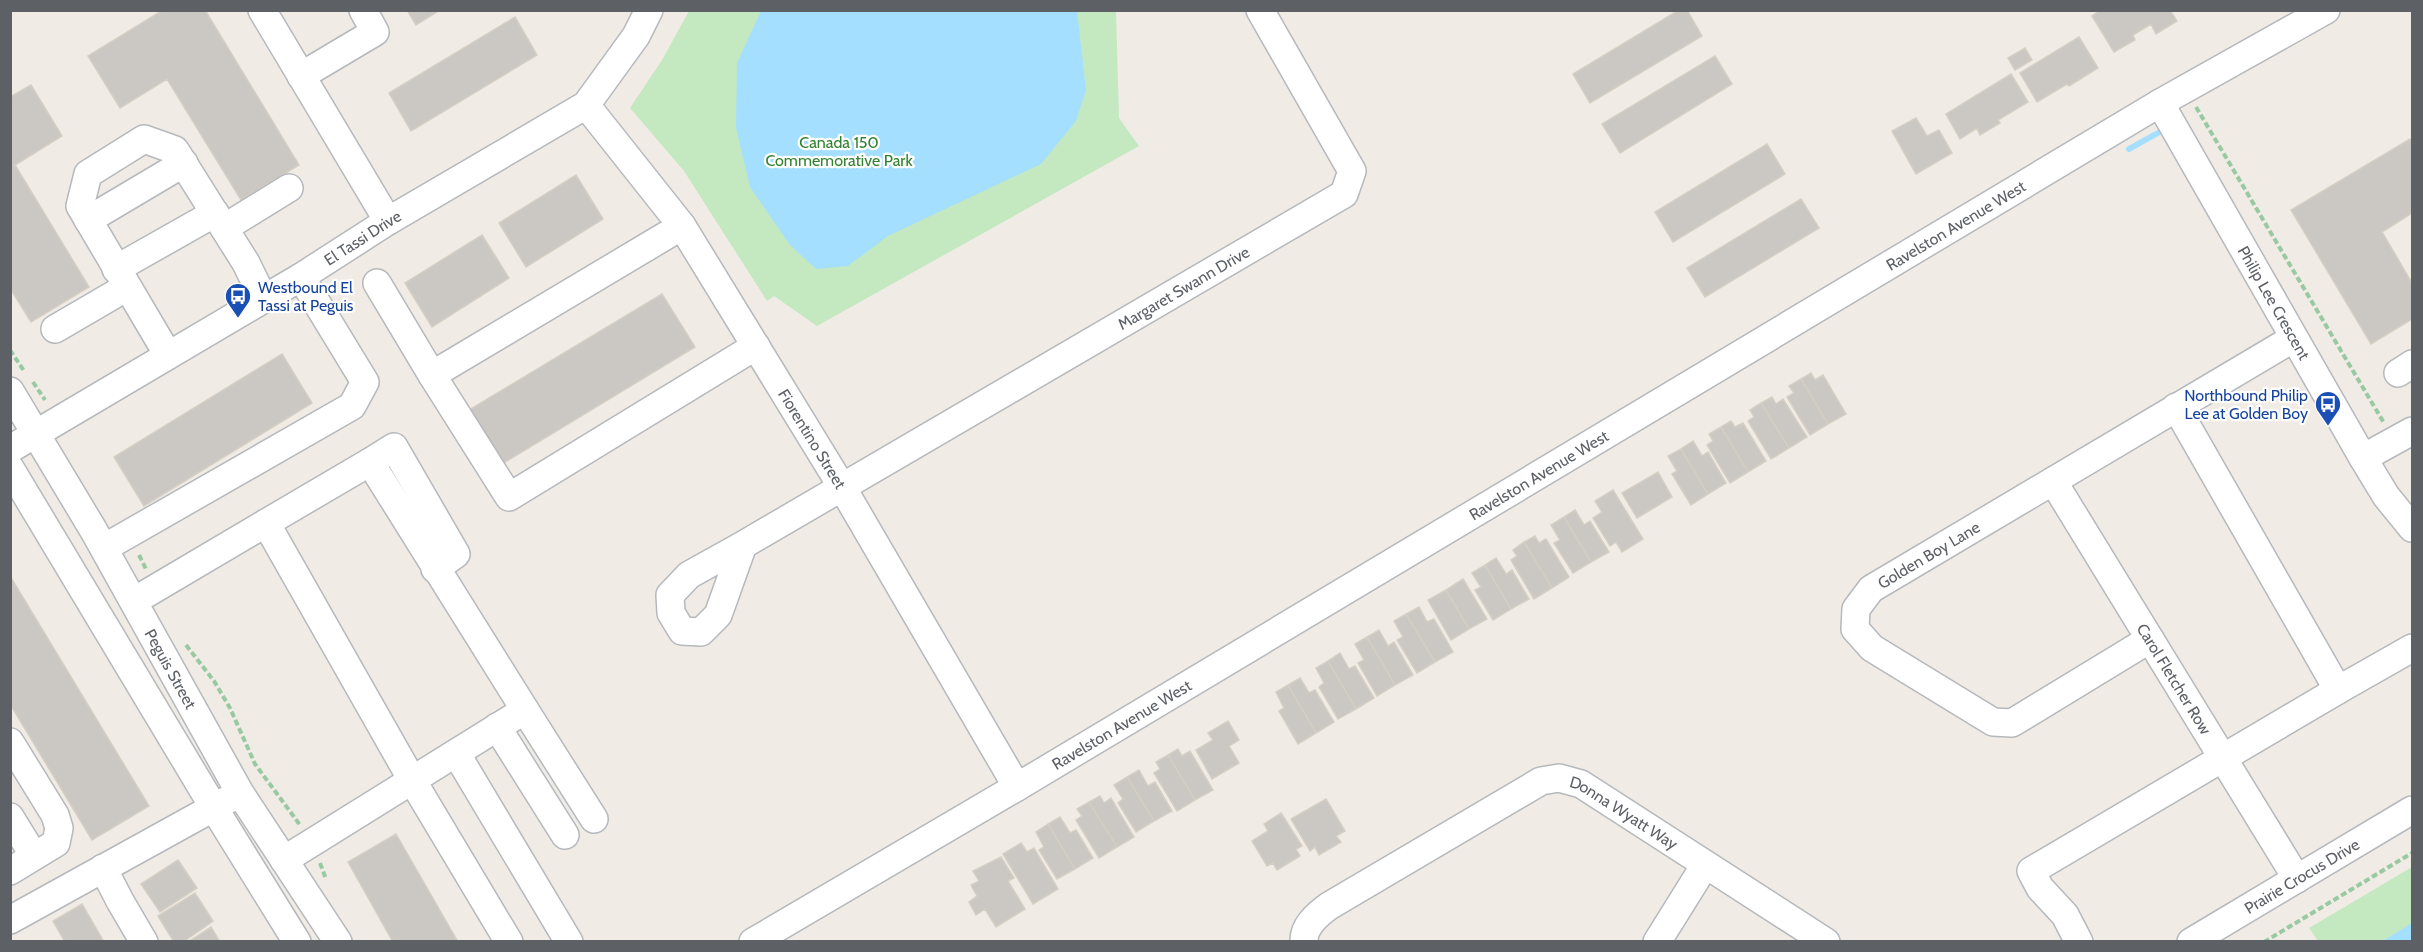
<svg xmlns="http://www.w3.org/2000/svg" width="2423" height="952" font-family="Cabin,sans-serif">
<rect width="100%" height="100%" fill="#f0ece5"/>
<!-- green -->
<path fill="#c4e8c0" d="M689,11H1116L1119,118L1139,146L817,326L774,296L767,301L684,171L630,108L662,60Z
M2412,867V941H2318L2309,928Z"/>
<!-- water -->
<path fill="#a5dfff" d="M761,11H1077L1086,90L1076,121L1041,164L888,236L848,266L816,269L790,245L750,187L736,128L737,63Z
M2412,923V941H2383Z"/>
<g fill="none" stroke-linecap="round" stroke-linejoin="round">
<!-- stream -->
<path stroke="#a5dfff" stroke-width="6" d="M2129,149L2165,129"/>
</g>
<!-- building -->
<path fill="#cbc7c2" stroke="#d5cec3" stroke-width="1.5" d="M163,10H205L299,165L241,200L167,79L120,108L88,56Z
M407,10H440L416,25Z
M1679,10H1687L1702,36L1590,103L1573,74Z
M2101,10H2170L2177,21L2156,34L2151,24L2133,35L2135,40L2114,52L2092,16Z
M515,17L537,55L411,131L389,93Z
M2079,37L2098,68L2069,86L2067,84L2037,102L2020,73Z
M2025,48L2032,60L2015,70L2008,58Z
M1715,56L1732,84L1620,153L1602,124Z
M2011,74L2028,102L1998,120L2000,123L1980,135L1977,128L1960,139L1946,114Z
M31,85L62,136L15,165L89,287L31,322L10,288V97Z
M1916,118L1927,136L1939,130L1952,153L1916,174L1892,131Z
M2410,139L2412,142V213L2382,232L2412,283V319L2371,344L2291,210Z
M1767,144L1785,174L1673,242L1655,212Z
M576,175L603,219L526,267L499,223Z
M1801,199L1819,228L1705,297L1687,268Z
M482,235L509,278L432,327L405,283Z
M662,294L695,347L502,464L469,410Z
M282,354L312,403L144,506L114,457Z
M1811,373L1815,380L1823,375L1846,414L1828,424L1801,379Z
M1801,379L1828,424L1810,435L1787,397L1794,393L1789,386Z
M1772,397L1776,404L1783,399L1807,437L1789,448L1761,403Z
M1761,403L1789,448L1771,459L1748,421L1754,417L1750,410Z
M1731,421L1735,427L1743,423L1766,461L1748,472L1721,427Z
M1721,427L1748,472L1730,483L1707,445L1713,441L1709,434Z
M1693,441L1702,456L1708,452L1726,483L1708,494L1681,449Z
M1681,449L1708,494L1691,505L1672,474L1677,471L1668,456Z
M1658,472L1672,497L1637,518L1622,493Z
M1613,490L1643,539L1622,552L1616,542L1610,546L1593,518L1602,512L1595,501Z
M1575,510L1584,525L1590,521L1609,552L1591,562L1564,517Z
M1564,517L1591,562L1573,573L1554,543L1560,540L1551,525Z
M1535,536L1539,543L1546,539L1569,577L1552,588L1524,542Z
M1524,542L1552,588L1534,599L1511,560L1517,556L1513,550Z
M1496,558L1506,574L1512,570L1529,599L1511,609L1485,565Z
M1485,565L1511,609L1493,620L1475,590L1481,587L1472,573Z
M10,576L149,806L92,840L10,704Z
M1463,579L1487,619L1469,629L1446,590Z
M1446,590L1469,629L1451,640L1428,600Z
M1419,607L1427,622L1434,619L1453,652L1435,662L1406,614Z
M1406,614L1435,662L1417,673L1397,640L1403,637L1394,621Z
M1379,630L1388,646L1394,642L1413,675L1395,685L1367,637Z
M1367,637L1395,685L1377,696L1358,663L1364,660L1355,644Z
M1340,653L1349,669L1355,666L1374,698L1356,709L1328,661Z
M1328,661L1356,709L1338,719L1319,687L1324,683L1316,668Z
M1300,678L1309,693L1315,690L1334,722L1316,733L1288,685Z
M1288,685L1316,733L1298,744L1279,711L1284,708L1276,692Z
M1228,721L1239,740L1229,746L1239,763L1212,779L1196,750L1213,740L1208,733Z
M1178,749L1182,756L1190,751L1213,790L1195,800L1168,755Z
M1168,755L1195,800L1177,811L1154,773L1160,769L1156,762Z
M1139,770L1148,786L1155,782L1172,811L1154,821L1127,777Z
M1127,777L1154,821L1136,832L1118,803L1123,799L1114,785Z
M1100,796L1104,803L1111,798L1134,837L1117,847L1089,802Z
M1326,799L1345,831L1336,836L1341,842L1319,855L1315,847L1310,851L1291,819Z
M1089,802L1117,847L1099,858L1076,820L1082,816L1077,809Z
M1281,813L1302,846L1296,849L1300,856L1277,870L1273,863L1267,866L1252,841L1268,831L1264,824Z
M1060,817L1070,833L1076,830L1093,858L1075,869L1048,824Z
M1048,824L1075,869L1057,879L1039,850L1044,847L1036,832Z
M396,834L458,942H393L348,862Z
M1021,843L1027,852L1034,848L1058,889L1033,904L1003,854Z
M1001,857L1014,878L1008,881L1025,909L996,927L985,909L976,915L969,902L977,896L971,885L979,881L973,871Z
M178,860L197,888L160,912L141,884Z
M195,893L213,921L183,942H174L158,916Z
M82,904L104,942H65L53,921Z
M211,927L220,942H188Z"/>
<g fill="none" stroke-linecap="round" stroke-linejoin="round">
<!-- minor casing -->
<g stroke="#b5b8bc" stroke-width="30">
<g id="minor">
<path d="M262,10L388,221"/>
<path d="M301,76L375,32L363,10"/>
<path id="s1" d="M2160,103L2363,458L2386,496L2412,528"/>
<path id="s2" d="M586,105L682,226L842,487L1017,787"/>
<path d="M88,220L184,163"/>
<path d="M682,226L432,375L509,497L756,346"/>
<path d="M224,228L289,188"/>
<path d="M116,269L215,213"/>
<path d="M377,283L432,375"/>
<path d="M55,329L127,287"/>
<path d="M168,355L80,206L88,174L144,139L175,150L246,263L263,298"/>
<path d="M2398,373L2412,364"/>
<path id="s3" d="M10,391L94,531L240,793L338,942"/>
<path d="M2176,407L2338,690L2412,648"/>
<path id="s4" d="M10,449L301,277L388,221L586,105L636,36L649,10"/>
<path d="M2363,458L2412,431"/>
<path d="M370,462L394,447L456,554L435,569"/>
<path d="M10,468L214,808L297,942"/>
<path id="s5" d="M2053,481L2297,879"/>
<path id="s6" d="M743,545L718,615L701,632L682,631L671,613L670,595L689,575L743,545L1344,194L1352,171L1260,10"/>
<path d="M104,548L352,406L365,382L301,277"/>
<path d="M134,601L266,523"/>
<path id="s7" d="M2150,639L2012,723L1993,722L1872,648L1855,629L1856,609L1871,589L2294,338"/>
<path d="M497,727L565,835"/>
<path d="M10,742L55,815L59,828L56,843L10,871"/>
<path d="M456,753L569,942"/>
<path d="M10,817L34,856"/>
<path d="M284,860L525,710L594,819"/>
<path d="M103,868L120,901L144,942"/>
<path d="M10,920L229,799"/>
<path d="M509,942L412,780L266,523L370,462L525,710"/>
<path id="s8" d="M753,942L1017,787L2160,103L2326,10"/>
<path id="s9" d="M1304,942C1303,926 1318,914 1329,906L1541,781L1559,778L1581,784L1826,942"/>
<path d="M1657,942L1705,865"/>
<path d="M2079,942L2065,915L2040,888L2031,871L2338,690"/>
<path id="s10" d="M2191,942L2412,810"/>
</g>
</g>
<!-- path -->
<path stroke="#99c9a3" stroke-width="4" stroke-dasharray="6 3" stroke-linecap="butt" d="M2196,107L2384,423
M10,350L24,371
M33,382L45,400
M139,555L146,569
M186,645L214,681L230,708L255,764L300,825
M320,863L326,879
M2264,942L2412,853"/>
<!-- minor -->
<use href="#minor" stroke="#fff" stroke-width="27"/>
</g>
<!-- icons -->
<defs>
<g id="bus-pin" transform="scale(1.35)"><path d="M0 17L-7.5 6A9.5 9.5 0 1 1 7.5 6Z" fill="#1a4fb4" stroke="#fff"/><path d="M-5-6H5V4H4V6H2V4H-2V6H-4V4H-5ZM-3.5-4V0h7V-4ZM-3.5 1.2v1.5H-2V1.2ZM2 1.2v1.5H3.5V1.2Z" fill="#fff"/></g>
</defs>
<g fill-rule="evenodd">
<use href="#bus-pin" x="238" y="296"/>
<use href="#bus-pin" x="2328" y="404"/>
</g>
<g text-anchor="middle" stroke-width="4.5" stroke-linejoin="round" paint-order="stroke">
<!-- park labels -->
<g font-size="16" fill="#338230" stroke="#fff">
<text x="839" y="148">Canada 150<tspan x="839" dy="18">Commemorative Park</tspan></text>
</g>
<!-- street labels -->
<g font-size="16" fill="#5d6166" stroke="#fff">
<text dy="6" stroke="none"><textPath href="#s8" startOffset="1400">Ravelston Avenue West</textPath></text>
<text dy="6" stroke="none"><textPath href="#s4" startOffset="411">El Tassi Drive</textPath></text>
<text dy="6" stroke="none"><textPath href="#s6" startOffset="756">Margaret Swann Drive</textPath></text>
<text dy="6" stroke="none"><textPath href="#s1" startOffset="230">Philip Lee Crescent</textPath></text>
<text dy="6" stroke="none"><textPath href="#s2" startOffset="404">Fiorentino Street</textPath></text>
<text dy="6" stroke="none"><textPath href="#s8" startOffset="914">Ravelston Avenue West</textPath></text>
<text dy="6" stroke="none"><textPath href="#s7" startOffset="460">Golden Boy Lane</textPath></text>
<text dy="6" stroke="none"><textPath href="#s3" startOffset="321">Peguis Street</textPath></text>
<text dy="6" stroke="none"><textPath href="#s5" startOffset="232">Carol Fletcher Row</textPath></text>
<text dy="6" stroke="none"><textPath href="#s8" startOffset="428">Ravelston Avenue West</textPath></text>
<text dy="6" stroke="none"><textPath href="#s9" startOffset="384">Donna Wyatt Way</textPath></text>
<text dy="6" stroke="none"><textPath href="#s10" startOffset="129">Prairie Crocus Drive</textPath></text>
</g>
<!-- transit labels -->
<g font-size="16" fill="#164399" stroke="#fff" text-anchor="start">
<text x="258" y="293">Westbound El<tspan x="258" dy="18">Tassi at Peguis</tspan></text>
<text x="2308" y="401" text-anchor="end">Northbound Philip<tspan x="2308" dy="18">Lee at Golden Boy</tspan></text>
</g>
</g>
<!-- border -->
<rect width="2423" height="952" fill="none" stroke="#5d6166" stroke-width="24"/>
</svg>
